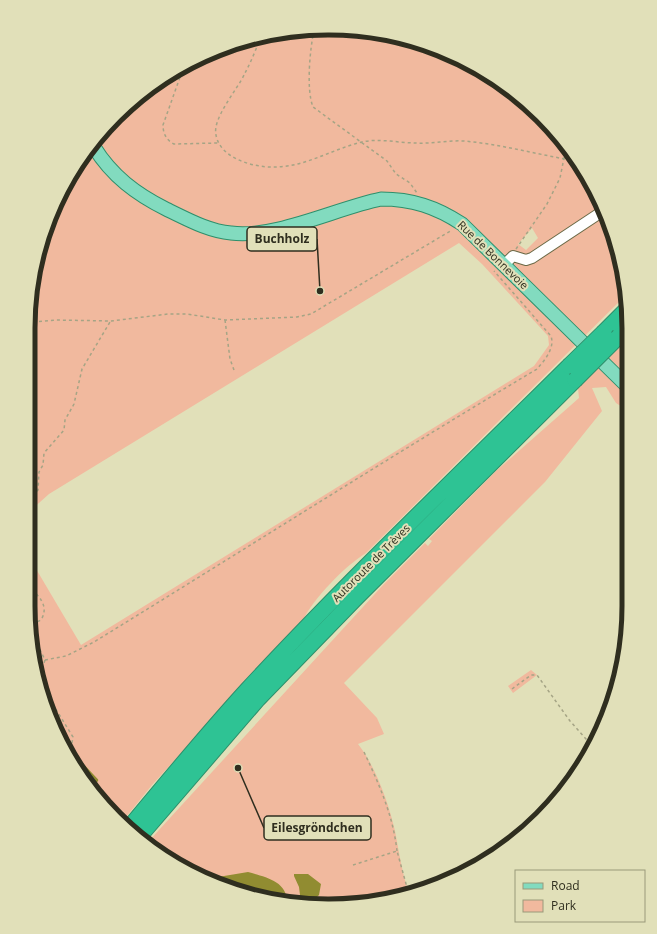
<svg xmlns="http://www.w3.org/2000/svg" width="657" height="934" font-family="'Open Sans',sans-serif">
<rect width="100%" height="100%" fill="#e1e0b9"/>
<!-- green -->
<path fill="#f1b99e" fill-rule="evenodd" d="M348,29L406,38L461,59L511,90L554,130L598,196L626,289V295L366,553C345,566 314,598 303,620L152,785L122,822L79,772L38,683L28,605L29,557L81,645L534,366L549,345L548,336L482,264L459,243L49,494L30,511L34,270L68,178L130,103L178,68L232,44L289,31ZM532,228L538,238L526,250L518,244Z
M627,340V410L616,403L606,387L592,388L602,411L545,482L344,683L377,718L384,734L358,744C375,765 389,804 395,831C399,852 402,871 408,891L368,903H287V901L218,877L212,882L148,842L384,584L425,543L428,546L432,541L429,539L496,471L579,398L578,388Z
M531,670L537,675L513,693L508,686Z"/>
<!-- water -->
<path fill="#918c31" d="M248,872C265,877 288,881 287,903L212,882L218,877Z
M294,874H308L321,884L319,895L311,903H301L299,887L294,876Z"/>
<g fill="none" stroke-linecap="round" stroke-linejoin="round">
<!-- stream -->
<path stroke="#918c31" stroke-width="2.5" d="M72,757L81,763L97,780L92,788"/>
<!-- minor casing -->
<g stroke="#6a6946" stroke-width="12">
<path id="minor" d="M504,265L513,256L526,260L532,258L603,211"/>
</g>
<!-- major casing -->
<g stroke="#2e8f6b" stroke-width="15">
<path id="major" d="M94,147C112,176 136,194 166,209C187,219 208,231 231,233C274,239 337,208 381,199C412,199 436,207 462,224L627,386"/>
</g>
<!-- highway casing -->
<g stroke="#2e8f6b" stroke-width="17">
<path id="highway" d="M604,332L627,309
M619,336L627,329
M128,829C167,782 206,735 247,690C351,578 461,473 569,366
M139,837L258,699L357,597L575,380"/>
</g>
<!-- path -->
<path stroke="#a5a485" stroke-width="1.5" stroke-dasharray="3 3" stroke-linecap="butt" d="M314,30C310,49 306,89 313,107L387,161L396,174L410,183L417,193
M261,37C256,49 251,62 245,73C238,89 212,118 216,135C220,158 252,167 272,167C304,168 332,149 362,142C379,138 399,143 416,143C432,144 448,140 464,141C498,144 532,153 565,159
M184,66L163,125C163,133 166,140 174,144L219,143
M516,249L547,204L560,178L566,148
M225,320L230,359L234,370
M33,322L56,320L111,321L168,314H187L225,320L297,317L311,314L452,230
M30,501L38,490L39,472L43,465L44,453L64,430L65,420L74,404L82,369L110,322
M28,585C38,596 50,605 41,620L31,625
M32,633L45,660L40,676L41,685L73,737L70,754
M45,660L66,656L94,642C242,551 388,458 537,369C545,360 555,348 551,336L494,271
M512,689L531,675H537L570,721L593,747
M364,752C379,784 393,815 397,851
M353,865L397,851L408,891"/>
<!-- minor -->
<use href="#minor" stroke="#fff" stroke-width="10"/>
<!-- major -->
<use href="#major" stroke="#82dbbf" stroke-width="13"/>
<!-- highway -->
<use href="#highway" stroke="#2ec394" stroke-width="15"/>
<!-- highway-bridge casing -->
<g stroke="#2e8f6b" stroke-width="17" stroke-linecap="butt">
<path id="highway-bridge" d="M569,366L604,332
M575,380L619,336"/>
</g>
<!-- highway-bridge -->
<use href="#highway-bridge" stroke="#2ec394" stroke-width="15"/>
</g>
<g text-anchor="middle" stroke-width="4" stroke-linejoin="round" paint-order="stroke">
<!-- street labels -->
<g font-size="11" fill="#2f2e1f" stroke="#e1e0b9">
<text transform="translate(493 255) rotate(44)" y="4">Rue de Bonnevoie</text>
<text transform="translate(371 563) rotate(-45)" y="4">Autoroute de Trèves</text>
</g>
</g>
<!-- crop -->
<path d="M0 0H657V934H0ZM328 35H329A293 293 0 0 1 622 328V606A293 293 0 0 1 329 899H328A293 293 0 0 1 35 606V328A293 293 0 0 1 328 35Z" fill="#e1e0b9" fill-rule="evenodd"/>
<path fill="none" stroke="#2f2e1f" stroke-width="5" d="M328 35H329A293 293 0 0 1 622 328V606A293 293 0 0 1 329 899H328A293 293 0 0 1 35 606V328A293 293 0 0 1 328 35Z"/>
<!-- callouts -->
<path fill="none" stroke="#2f2e1f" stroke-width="1.5" d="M320 291L317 239M238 768L264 828"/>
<g fill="#2f2e1f" stroke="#e1e0b9" stroke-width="1.5">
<circle cx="320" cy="291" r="4"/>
<circle cx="238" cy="768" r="4"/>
</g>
<g fill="#e1e0b9" stroke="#2f2e1f" stroke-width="1.5">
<rect x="247" y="227" width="70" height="24" rx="4"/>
<rect x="264" y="816" width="107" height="24" rx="4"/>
</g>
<g font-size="12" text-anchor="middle" font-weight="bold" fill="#2f2e1f">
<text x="282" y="243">Buchholz</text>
<text x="317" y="832">Eilesgröndchen</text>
</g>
<!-- legend -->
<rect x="515" y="870" width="130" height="52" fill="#e1e0b9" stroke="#9a997b"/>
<rect x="523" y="883" width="20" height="6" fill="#82dbbf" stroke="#9a997b"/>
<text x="551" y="890" font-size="12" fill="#2f2e1f">Road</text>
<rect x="523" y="900" width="20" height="12" fill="#f1b99e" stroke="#9a997b"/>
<text x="551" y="910" font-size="12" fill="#2f2e1f">Park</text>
</svg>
